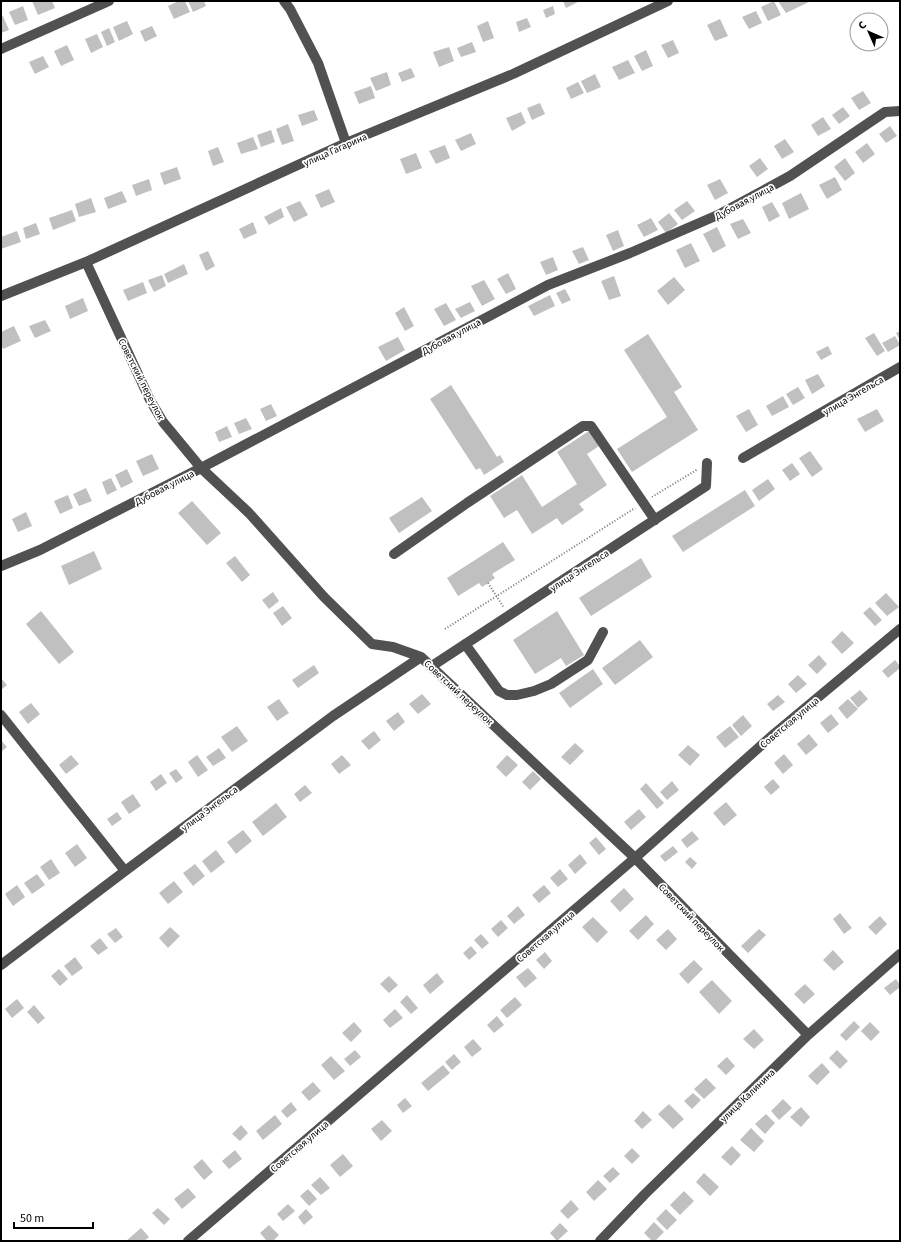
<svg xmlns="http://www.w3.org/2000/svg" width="901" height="1242" font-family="'Source Sans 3',sans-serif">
<rect width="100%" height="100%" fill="#fff"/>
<!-- building -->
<path fill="#c0c0c0" d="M32,1H52L55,8L38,15Z
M179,1H185L190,12L174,19L168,6Z
M188,1H204L206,6L193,12Z
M563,1H580L566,8Z
M774,1L781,15L768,21L761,7Z
M778,1H811L786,13Z
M23,6L28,20L15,25L9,12Z
M553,6L555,14L546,18L543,10Z
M756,11L762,23L749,29L742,17Z
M3,16L9,30L1,33V17Z
M527,18L531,27L519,32L516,22Z
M720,19L728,36L715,41L707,25Z
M127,21L133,34L119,41L113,27Z
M488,21L494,38L483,42L477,26Z
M152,26L157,36L145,42L140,31Z
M109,28L115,42L107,46L101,32Z
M97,34L103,47L91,53L85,39Z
M673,40L679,53L668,58L661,45Z
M472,42L476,52L461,57L457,48Z
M67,45L74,60L61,66L54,51Z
M449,47L454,61L439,67L433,52Z
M646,50L653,66L642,71L634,56Z
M43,56L49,67L35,74L29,62Z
M628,60L635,73L619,80L612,67Z
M411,68L415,77L402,82L398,73Z
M387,72L391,85L376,91L370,78Z
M595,74L601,87L587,93L581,81Z
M578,82L584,93L571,99L566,88Z
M371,86L375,98L359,104L354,92Z
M863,91L871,103L859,110L851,98Z
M540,103L545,114L532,120L527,108Z
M843,107L850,116L839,124L832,115Z
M314,110L318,120L302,126L298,115Z
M521,112L526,123L512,131L506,118Z
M823,117L831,129L818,136L811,125Z
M288,124L294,141L282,145L276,129Z
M890,126L897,136L886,143L879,134Z
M271,130L275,142L261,147L257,135Z
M471,133L476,144L461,151L455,140Z
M253,137L258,149L241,154L237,143Z
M785,139L794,152L782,159L774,146Z
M867,143L875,154L863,163L855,152Z
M445,145L450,158L436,164L429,151Z
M218,147L224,162L213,166L208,151Z
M416,153L422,168L406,174L400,159Z
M760,158L768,169L757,177L749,166Z
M845,158L855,173L845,181L834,167Z
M177,167L181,179L164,185L160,173Z
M835,177L842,190L827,199L819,185Z
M149,179L152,190L136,196L132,185Z
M720,179L728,193L715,200L707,185Z
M329,189L335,202L321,208L315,195Z
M122,191L127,202L108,209L104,198Z
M801,193L809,209L789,219L782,203Z
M91,198L96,212L79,217L75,204Z
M300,201L308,215L294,222L286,207Z
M687,201L695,211L682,220L674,210Z
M772,202L780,216L769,222L762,207Z
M281,208L284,217L269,225L264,217Z
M72,210L76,221L53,230L49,218Z
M669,213L678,224L666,233L658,222Z
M651,218L658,230L644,237L637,225Z
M743,219L751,233L738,239L730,224Z
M253,222L257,233L244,239L239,229Z
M36,223L40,234L26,239L23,228Z
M717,227L726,246L713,253L703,234Z
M618,230L624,246L613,251L606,235Z
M17,231L21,242L1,249V237Z
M691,243L700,261L685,268L676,250Z
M583,247L589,260L579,264L572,251Z
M208,251L215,266L206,271L199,255Z
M553,257L558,270L546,275L540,262Z
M184,264L188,274L168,283L164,274Z
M508,273L516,289L506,294L497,279Z
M162,275L166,286L154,292L148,280Z
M614,276L621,296L609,300L601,281Z
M674,277L685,290L668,305L657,291Z
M484,280L495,299L482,306L471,286Z
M143,282L147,293L128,301L123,290Z
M565,289L571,300L562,304L556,293Z
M550,295L555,306L534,316L528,306Z
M83,298L88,311L70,319L65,306Z
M470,302L475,311L461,318L455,309Z
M446,303L456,320L444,326L434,309Z
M404,307L414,326L405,331L395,313Z
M45,320L51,331L35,338L29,326Z
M14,326L21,341L3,349L1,344V332Z
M900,331V340L896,333Z
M874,333L885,351L877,356L865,338Z
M648,334L682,387L674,392L698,430L632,472L617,449L667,417L624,350Z
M895,336L900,345L888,352L882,343Z
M398,337L405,350L386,361L378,347Z
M828,346L832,354L821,360L816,352Z
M818,374L825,386L812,394L805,380Z
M451,385L497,457L500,455L504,462L484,475L480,468L476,470L430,399Z
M798,387L805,398L793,405L786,394Z
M783,396L789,407L772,416L766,406Z
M271,404L277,416L266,421L260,409Z
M749,409L758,425L746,432L736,416Z
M877,409L884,421L865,432L857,419Z
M246,418L252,429L239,434L234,423Z
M227,426L232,437L219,442L215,432Z
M589,431L599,446L587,454L607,485L579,504L584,510L562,525L557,518L532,534L517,510L504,518L490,496L522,475L542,507L577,484L557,452Z
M810,451L823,469L812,477L799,458Z
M152,454L159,469L143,476L136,461Z
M792,463L800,474L790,481L782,470Z
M127,469L133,482L121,488L115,475Z
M111,478L117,490L107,495L102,482Z
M768,479L775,489L759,501L752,490Z
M86,488L92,501L79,506L73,494Z
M745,490L755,506L683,552L672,536Z
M68,495L73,508L60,514L54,501Z
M422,497L432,511L399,533L389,518Z
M192,501L221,533L207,545L178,513Z
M26,512L32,526L18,532L12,519Z
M503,542L515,560L492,574L495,578L488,583L482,587L479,583L458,596L447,578Z
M94,551L102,569L69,585L61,566Z
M235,556L250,575L242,582L226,563Z
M641,558L652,577L591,616L579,598Z
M273,592L279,601L269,609L262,600Z
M886,593L899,607L887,616L875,603Z
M283,606L292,618L282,626L273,613Z
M870,607L882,620L875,626L863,613Z
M41,611L74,652L59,664L26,624Z
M557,611L584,655L566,666L561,658L535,674L513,640Z
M842,631L854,643L842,654L831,642Z
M640,640L653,657L615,685L602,668Z
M819,655L827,664L817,674L808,665Z
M895,660L900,666V668L888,678L882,671Z
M314,665L319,673L298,688L292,680Z
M593,669L603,684L570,708L559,693Z
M798,675L807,684L796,693L788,684Z
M1,678L7,685L1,690Z
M860,690L868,699L858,708L850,698Z
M422,694L431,704L418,714L409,704Z
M778,695L785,702L773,711L767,704Z
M279,699L289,713L277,721L267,707Z
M848,699L858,709L847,719L838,708Z
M31,703L40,714L28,724L19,712Z
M398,712L405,722L394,731L386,721Z
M831,714L839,724L828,733L820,723Z
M743,715L752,726L741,736L732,725Z
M237,726L248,741L232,752L221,737Z
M730,726L739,737L725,748L716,737Z
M374,731L381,740L369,750L361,741Z
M809,734L818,745L806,755L797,744Z
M1,740L7,747L1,752Z
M575,743L584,751L570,765L561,757Z
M688,745L700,755L690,766L678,755Z
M219,748L226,758L213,766L206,757Z
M784,754L793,765L783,774L774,763Z
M71,755L79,764L66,774L59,765Z
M197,755L208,770L198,777L188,762Z
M342,755L351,765L339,774L331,764Z
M507,755L518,765L506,777L496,767Z
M176,769L183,778L176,783L169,773Z
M533,771L541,779L530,790L522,782Z
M161,774L167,783L156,791L150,782Z
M773,779L780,787L771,795L764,787Z
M672,781L679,790L667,800L660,792Z
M646,783L664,803L657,809L640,789Z
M305,785L312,793L300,802L294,794Z
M133,794L141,806L129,814L121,802Z
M726,802L737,815L724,826L713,813Z
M276,803L287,817L263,836L252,822Z
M639,809L646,817L631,830L624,822Z
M117,812L122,819L112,826L107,819Z
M243,830L252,841L236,854L227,842Z
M692,831L699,839L687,848L681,840Z
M596,837L606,849L599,855L589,843Z
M77,844L87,858L75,867L65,853Z
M673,846L678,852L665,862L660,856Z
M216,850L225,862L211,873L202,861Z
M580,854L587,863L575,874L568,865Z
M690,857L697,863L692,869L685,862Z
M51,859L60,873L49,880L40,867Z
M195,864L205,876L193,886L183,873Z
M560,869L568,879L558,887L550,878Z
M37,874L45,885L32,894L24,883Z
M174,881L183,892L168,904L159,893Z
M17,885L25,897L13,906L5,894Z
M544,885L551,893L539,903L532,895Z
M624,888L634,899L620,912L610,901Z
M518,906L525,915L514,924L507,916Z
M840,913L852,928L844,934L833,919Z
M646,915L654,924L638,940L629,931Z
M880,916L887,924L876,935L868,927Z
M593,917L608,932L597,943L582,927Z
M501,920L508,928L498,937L491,929Z
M170,927L180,936L168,948L159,938Z
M116,928L123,937L115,943L107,934Z
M668,929L677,939L666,950L656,940Z
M759,929L766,935L748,953L741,946Z
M481,934L489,943L482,949L474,940Z
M100,938L108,948L98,955L90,946Z
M471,946L477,953L469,960L463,953Z
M833,950L844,962L834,971L823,960Z
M545,952L552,961L544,969L536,960Z
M75,957L83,968L72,976L64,966Z
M694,960L703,969L688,984L679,974Z
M528,968L537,978L525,988L516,977Z
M59,969L68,979L60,986L51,976Z
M437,973L444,982L430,994L423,985Z
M389,976L398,985L389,993L380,984Z
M896,979L900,985V987L890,995L884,988Z
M712,980L732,1001L719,1014L699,992Z
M805,984L815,994L804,1004L794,994Z
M407,995L418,1008L411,1014L400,1002Z
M515,997L522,1005L507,1018L500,1010Z
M17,999L24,1008L12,1018L5,1009Z
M34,1005L45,1018L38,1024L27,1012Z
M395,1009L403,1018L390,1028L383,1020Z
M497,1016L504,1025L494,1033L487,1025Z
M854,1021L860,1027L846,1041L840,1035Z
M354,1022L362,1031L351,1042L342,1033Z
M870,1022L880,1032L871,1041L861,1031Z
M754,1029L764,1040L754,1049L743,1039Z
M473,1039L482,1049L472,1057L464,1047Z
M355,1050L361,1057L350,1066L344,1059Z
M837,1050L848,1061L840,1069L829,1058Z
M454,1054L461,1062L452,1070L445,1062Z
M331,1056L345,1071L334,1080L321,1065Z
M727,1057L735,1066L726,1075L717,1066Z
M822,1063L830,1072L817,1085L808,1076Z
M443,1065L450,1073L428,1091L421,1083Z
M706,1078L716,1088L704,1099L694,1089Z
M313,1082L321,1091L309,1101L301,1092Z
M693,1093L701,1100L692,1109L684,1101Z
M405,1098L412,1106L403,1113L397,1105Z
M783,1099L792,1108L779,1120L771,1111Z
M291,1102L297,1110L287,1118L281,1111Z
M669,1104L684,1119L673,1129L658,1114Z
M801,1107L810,1117L801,1127L790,1117Z
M643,1111L652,1120L642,1129L634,1121Z
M766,1114L775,1123L765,1134L755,1124Z
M275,1115L282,1124L263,1140L256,1131Z
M382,1120L392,1131L381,1141L371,1129Z
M241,1125L248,1133L240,1141L232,1134Z
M751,1128L764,1141L754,1152L740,1140Z
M732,1146L741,1155L731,1166L721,1157Z
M632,1148L640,1156L632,1164L624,1156Z
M235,1150L242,1159L229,1169L222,1161Z
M343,1154L353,1166L340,1177L330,1165Z
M202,1159L213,1172L204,1180L193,1167Z
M613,1167L620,1174L610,1183L603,1176Z
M704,1173L719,1187L710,1196L696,1182Z
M320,1177L330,1188L321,1195L311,1185Z
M598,1180L607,1189L594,1201L586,1192Z
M188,1188L196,1197L182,1209L174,1199Z
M308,1189L317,1199L309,1206L300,1196Z
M684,1191L694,1201L680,1215L670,1205Z
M571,1200L579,1209L568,1219L560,1211Z
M288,1204L295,1211L283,1221L277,1214Z
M158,1208L170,1219L164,1225L152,1213Z
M306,1209L313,1217L304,1225L298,1217Z
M666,1209L677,1220L667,1230L656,1219Z
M654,1222L664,1232L655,1241H652L644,1233Z
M560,1223L568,1231L557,1241L550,1233Z
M269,1225L279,1235L273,1241H267L260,1233Z
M141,1228L149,1237L144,1241H126Z"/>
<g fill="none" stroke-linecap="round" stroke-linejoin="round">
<!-- path -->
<path stroke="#737373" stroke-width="2" stroke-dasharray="1 2" stroke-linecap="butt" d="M652,497L698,469
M488,583L504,608
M445,629L635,508"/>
<!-- minor -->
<path stroke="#515151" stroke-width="10" d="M284,1L290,9L318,63L346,143
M1,49L109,1
M86,262L150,400L163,422L201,468L249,513L324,597L372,644L393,647L421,657L635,858L808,1035
M1,296L86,262L346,143L513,74L668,1
M743,458L900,367
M394,554L467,503L583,426H591L655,520
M1,566L40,550L201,468L548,285L630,253L720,214L790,176L885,112L900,111
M465,644L499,691L507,695H517L534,691L551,684L588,660L603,632
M432,666L706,486L707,463
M1,715L125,871
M1,965L125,871L333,716L421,657
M188,1241L635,858L774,734L900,629
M600,1241L645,1194L808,1035L900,954"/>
</g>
<g text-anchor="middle" stroke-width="3.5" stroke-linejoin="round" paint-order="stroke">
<!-- street labels -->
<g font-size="10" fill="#000" stroke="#fff">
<text transform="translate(335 149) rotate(-24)" y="4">улица Гагарина</text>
<text transform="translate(744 201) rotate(-28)" y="4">Дубовая улица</text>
<text transform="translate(451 336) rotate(-28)" y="4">Дубовая улица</text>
<text transform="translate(142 379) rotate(63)" y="4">Советский переулок</text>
<text transform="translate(853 395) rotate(-30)" y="4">улица Энгельса</text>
<text transform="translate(164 487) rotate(-27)" y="4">Дубовая улица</text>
<text transform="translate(579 570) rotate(-33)" y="4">улица Энгельса</text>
<text transform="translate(459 692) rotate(43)" y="4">Советский переулок</text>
<text transform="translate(789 722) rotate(-40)" y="4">Советская улица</text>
<text transform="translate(209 808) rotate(-37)" y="4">улица Энгельса</text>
<text transform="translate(692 917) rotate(46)" y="4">Советский переулок</text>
<text transform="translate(545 936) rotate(-41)" y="4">Советская улица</text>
<text transform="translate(747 1095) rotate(-44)" y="4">улица Калинина</text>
<text transform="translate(299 1146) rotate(-41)" y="4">Советская улица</text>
</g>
</g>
<!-- border -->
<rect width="901" height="1242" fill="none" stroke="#000000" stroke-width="4"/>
<!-- north arrow -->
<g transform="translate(869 32) rotate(315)"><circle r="19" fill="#ffffff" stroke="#999999"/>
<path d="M0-3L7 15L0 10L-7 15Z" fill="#000000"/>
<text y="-6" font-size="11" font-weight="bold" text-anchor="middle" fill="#000000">С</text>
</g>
<!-- scale -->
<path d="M14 1222v6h79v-6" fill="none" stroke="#000000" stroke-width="2"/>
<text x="20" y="1222" font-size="12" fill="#000000" stroke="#ffffff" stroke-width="3" paint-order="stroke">50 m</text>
</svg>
